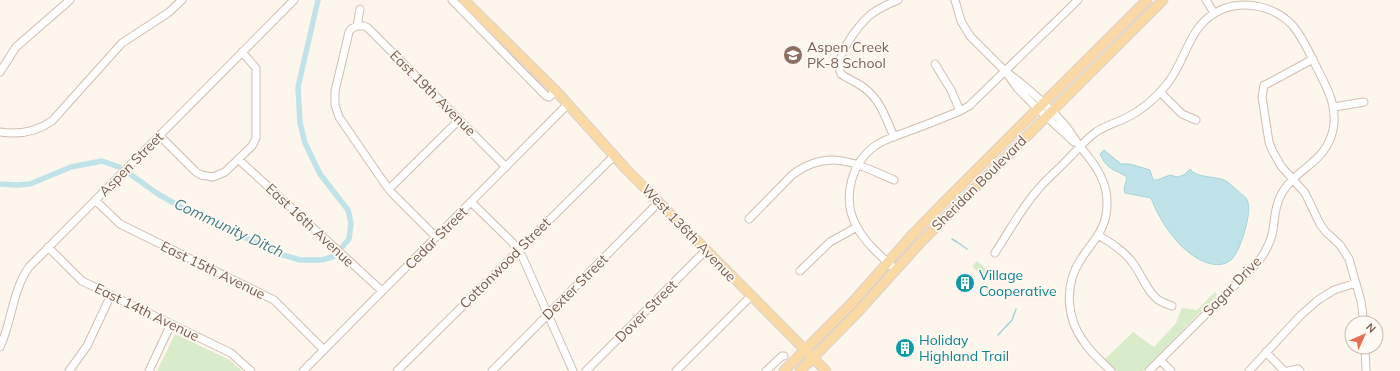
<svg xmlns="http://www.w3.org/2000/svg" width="1400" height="371" font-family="Mulish,sans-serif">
<rect width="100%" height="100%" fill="#fdf6ec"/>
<!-- green -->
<path fill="#d8ecc9" d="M977,261L990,273L984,279L972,266Z
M1215,292L1217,295L1143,371H1116L1105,359L1133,332L1154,347L1176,323L1182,308L1197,310Z
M175,334L230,360L242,371H157Z"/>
<!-- water -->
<path fill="#bfe3e8" stroke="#a5d3da" d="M1104,150L1121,164H1130L1150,170L1153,180H1157L1170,175L1177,177L1184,175L1190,169C1196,178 1214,176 1224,180C1229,182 1234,188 1238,191C1241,194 1246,197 1247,200C1251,210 1247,221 1245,230C1243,238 1237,255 1231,260C1214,274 1186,253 1176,240C1165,227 1157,214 1151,198L1125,193L1124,189L1127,177C1113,168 1108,171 1100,154Z"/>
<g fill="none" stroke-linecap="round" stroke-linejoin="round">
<!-- stream -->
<path stroke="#a5d3da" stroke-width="1.5" d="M952,239L957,242L967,249
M998,335L1012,320L1016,309"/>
<!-- canal -->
<path stroke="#bfe3e8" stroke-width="5.5" d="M318,0L298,87L300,123L305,143L320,174L348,210L351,223L349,239L343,246
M130,174L158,194L188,211L280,254L300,260H322L335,256
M0,184L17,185L30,184L71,167L102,161L119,167"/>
<!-- minor casing -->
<g stroke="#d1beb0" stroke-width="9">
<path id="minor" d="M452,0L546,96L549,97L556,91
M955,0L961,21L970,36L1005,71L1018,89L1038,109L1074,142
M1206,0L1214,13
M357,26L351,29L349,32L335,91V105L339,117L385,184L392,193L436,237
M357,26H364L368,28L506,167
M357,26L360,9
M1313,59L1267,84L1264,85L1262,97L1269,142L1272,150L1281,166L1305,193L1320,224L1325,231L1340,245L1349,259L1361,301L1364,323
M935,64L951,90L960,111
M1005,71C1027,87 1048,106 1066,126C1071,133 1075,140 1080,146C1088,157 1097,166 1102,179C1107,190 1108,203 1106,215C1103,233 1090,245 1081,259C1064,285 1066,318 1084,342C1091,353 1102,362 1111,371
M0,72L16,47L70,0
M1160,92L1182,114L1196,120
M1334,107L1364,102
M0,132C19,135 36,132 52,121L122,43L168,13L182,0
M159,135L196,172L201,175L213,177L225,172L252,146L256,138V68L242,52
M894,137C886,118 880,99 863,87C856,82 848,79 841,74C832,58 859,25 870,15C879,8 888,4 898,0
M238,159L382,291
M389,189L459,120
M95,200L120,224L274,300L324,350
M471,202L512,242L522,256L573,371
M749,219L792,175C829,147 857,164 894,180
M1098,235C1111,243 1123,250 1132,262C1141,273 1145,288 1156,298C1160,302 1167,304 1172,306
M48,247L82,281L231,353L251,371
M995,253C1008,233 1020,211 1035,193C1045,180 1058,170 1069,158C1078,149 1086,139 1096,132C1105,126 1115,123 1124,119C1141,111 1156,98 1167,84C1188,58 1188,23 1223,9C1247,0 1276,7 1293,26C1303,38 1310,54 1317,68C1327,88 1338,106 1333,130C1325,164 1297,167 1282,193C1275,205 1275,217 1273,230C1271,242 1266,251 1259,261L1149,371
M896,270C882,257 866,244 857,227C841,199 851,161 878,144C888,138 899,135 909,131C926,125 943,118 960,111L969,106L1078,0
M800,271L830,242L857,227
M0,347C12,322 12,291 29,267L294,0
M1365,347L1366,371
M1266,352L1284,371
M1160,360L1171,371
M69,371L87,346L111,295
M149,371L171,324
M303,371L568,104
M397,371L614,156
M492,371L659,202
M586,371L705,251
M676,371L751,296
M766,371L782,356H784
M1249,371L1300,316L1318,300L1334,290L1356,283
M1288,371L1298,369L1300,371"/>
</g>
<!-- major casing -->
<g stroke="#dad1cd" stroke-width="11">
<path id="major" d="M464,0L556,91L626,169L826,371
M784,371L851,304L913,234L944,202L1147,0
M800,371L857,313L921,242L1163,0"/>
</g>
<!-- minor -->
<use href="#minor" stroke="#fff" stroke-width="7"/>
<!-- major -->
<use href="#major" stroke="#fbd9a5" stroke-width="9"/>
</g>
<!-- icons -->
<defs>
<g id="school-disc" transform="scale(1)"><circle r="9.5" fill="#8d6e63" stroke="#fffaf3"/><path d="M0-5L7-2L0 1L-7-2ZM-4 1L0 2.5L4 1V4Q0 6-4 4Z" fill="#fff"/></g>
<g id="building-disc" transform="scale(1)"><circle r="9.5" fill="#0f9aa8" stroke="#fffaf3"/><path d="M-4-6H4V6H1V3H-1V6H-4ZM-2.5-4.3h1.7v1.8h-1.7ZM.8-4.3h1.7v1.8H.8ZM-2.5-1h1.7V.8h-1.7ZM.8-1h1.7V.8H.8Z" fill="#fff"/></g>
</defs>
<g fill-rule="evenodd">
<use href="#school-disc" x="793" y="55"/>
<use href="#building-disc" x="965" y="283"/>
<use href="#building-disc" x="905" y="348"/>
</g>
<g text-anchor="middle" stroke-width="3.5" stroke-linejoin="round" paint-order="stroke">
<!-- education labels -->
<g font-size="14" fill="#785e54" stroke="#fffaf3" text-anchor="start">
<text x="807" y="52">Aspen Creek<tspan x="807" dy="16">PK-8 School</tspan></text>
</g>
<!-- street labels -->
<g font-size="14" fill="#7a5c4d" stroke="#fffaf3">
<text transform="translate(433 93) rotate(45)" y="5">East 19th Avenue</text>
<text transform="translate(131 164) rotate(-45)" y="5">Aspen Street</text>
<text transform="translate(979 183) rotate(-45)" y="5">Sheridan Boulevard</text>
<text transform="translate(310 225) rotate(43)" y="5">East 16th Avenue</text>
<text transform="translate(689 233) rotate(46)" y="5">West 136th Avenue</text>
<text transform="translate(436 238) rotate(-45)" y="5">Cedar Street</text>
<text transform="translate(505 263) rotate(-45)" y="5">Cottonwood Street</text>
<text transform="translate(213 270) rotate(26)" y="5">East 15th Avenue</text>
<text transform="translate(1232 286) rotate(-46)" y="5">Sagar Drive</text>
<text transform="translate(575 287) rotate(-45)" y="5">Dexter Street</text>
<text transform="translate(646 311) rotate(-45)" y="5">Dover Street</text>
<text transform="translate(147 312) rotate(26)" y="5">East 14th Avenue</text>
</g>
<!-- culture labels -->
<g font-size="14" fill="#0d838f" stroke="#fffaf3" text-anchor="start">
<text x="979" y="280">Village<tspan x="979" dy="16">Cooperative</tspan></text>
<text x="919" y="345">Holiday<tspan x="919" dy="16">Highland Trail</tspan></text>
</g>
<!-- water labels -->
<g font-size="15" font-style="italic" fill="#437c86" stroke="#fffaf3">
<text transform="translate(229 228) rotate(25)" y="5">Community Ditch</text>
</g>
</g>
<!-- north arrow -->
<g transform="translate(1364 335) rotate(45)"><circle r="19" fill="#fffaf3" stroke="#cabbb1"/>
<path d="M0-3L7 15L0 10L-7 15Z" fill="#e76f51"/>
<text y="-6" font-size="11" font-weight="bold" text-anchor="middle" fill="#7a5c4d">N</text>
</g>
</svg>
